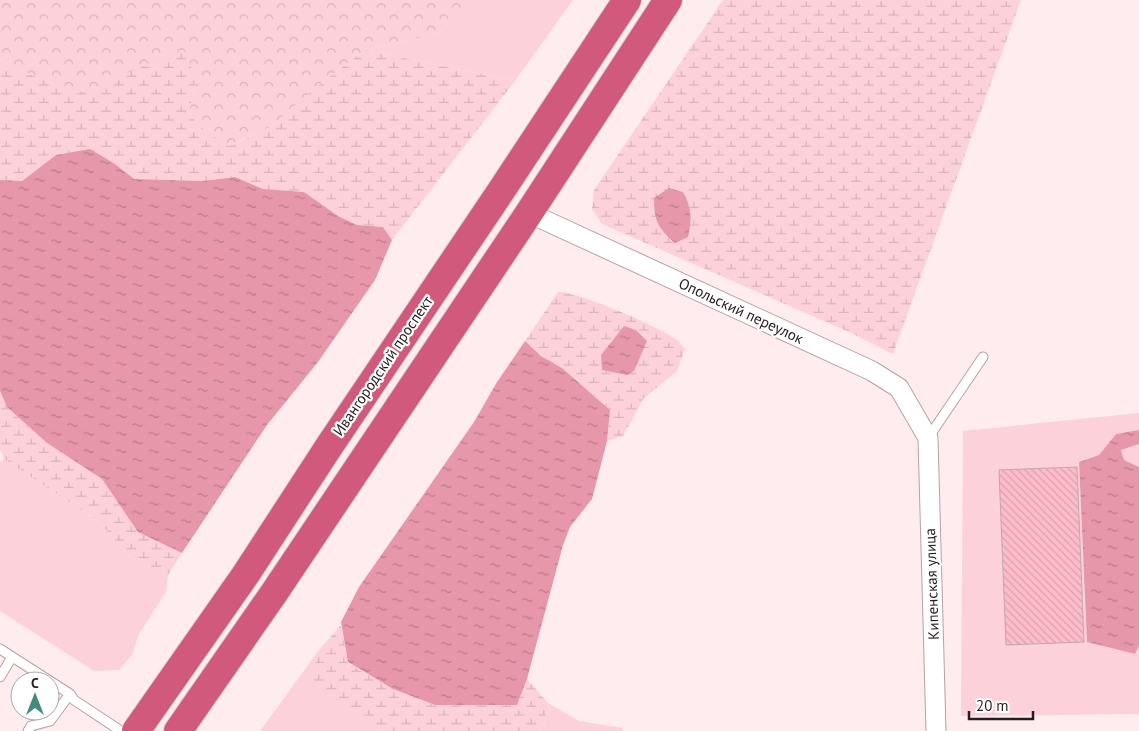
<svg xmlns="http://www.w3.org/2000/svg" width="1139" height="731" font-family="'PT Sans',sans-serif">
<defs>
<pattern id="forest-crowns" width="20" height="18" patternUnits="userSpaceOnUse" patternTransform="scale(1.25)"><rect width="20" height="18" fill="#fcd1da"/><path d="M2 6a3 3 0 1 1 6 0M12 15a3 3 0 1 1 6 0" fill="none" stroke="#d8b3bb"/></pattern>
<pattern id="wetland-marsh" width="20" height="14" patternUnits="userSpaceOnUse" patternTransform="scale(1.25)"><rect width="20" height="14" fill="#fcd1da"/><path d="M1 5h8M5 5V1M11 12h8M15 12V8" fill="none" stroke="#d8b3bb"/></pattern>
<pattern id="water-ripples" width="26" height="14" patternUnits="userSpaceOnUse" patternTransform="scale(1.25)"><rect width="26" height="14" fill="#e697a9"/><path d="M2 4q2-2 4 0t4 0M15 11q2-2 4 0t4 0" fill="none" stroke="#ba7b89"/></pattern>
<pattern id="building-back-hatch" width="6" height="6" patternUnits="userSpaceOnUse" patternTransform="scale(1.25)"><rect width="6" height="6" fill="#febccb"/><path d="M-1 5l2 2M0 0l6 6M5-1l2 2" fill="none" stroke="#daa1ae"/></pattern>
</defs>
<rect width="100%" height="100%" fill="#feecef"/>
<!-- grass -->
<path fill="#fcd1da" fill-rule="evenodd" d="M478,0H573L515,81L365,50L439,33Z
M1139,413V430L1116,434L1099,455L1079,462L1087,642L1135,654L1139,646V714L961,716L963,431ZM1077,467L1084,641V642L1000,470Z
M1139,444V467L1124,460L1121,450Z
M4,459L98,521L130,557L168,575L166,592L139,634L132,655L119,670L94,671L0,611V462Z
M319,650L312,678L380,731H260Z
M548,703L579,721L623,728L622,731H543Z"/>
<!-- forest -->
<path fill="url(#forest-crowns)" d="M0,0H478L439,33L365,50L315,88L272,126L228,146L206,132L188,113L197,81L184,51L75,94L11,66L0,59Z"/>
<!-- wetland -->
<path fill="url(#wetland-marsh)" d="M723,0H1021L893,354L849,332L602,224L592,209L594,190Z
M184,50L197,81L188,113L206,132L229,146L272,126L315,88L365,50L515,81L392,240L383,227L357,225L338,216L304,192L263,189L235,177L203,181L134,179L115,164L56,155L22,181L0,180V59L11,66L75,94Z
M558,292C579,292 655,325 674,338C678,340 682,345 685,349L677,371L644,398L623,436L607,441L610,410L562,368L541,356L525,341Z
M0,391L7,407L47,443L102,479L138,532L182,553L168,575L130,557L98,521L4,459L0,449Z
M341,625L348,663L393,689L435,705H517L527,679L548,703L543,731H380L336,700L312,678L319,650Z"/>
<!-- water -->
<path fill="url(#water-ripples)" d="M90,149L115,164L134,179L203,181L235,177L263,189L304,192L338,216L357,225L383,227L392,240L375,280L318,362L267,425L182,553L138,532L102,479L47,443L7,407L0,391V180L22,181L56,155Z
M669,188L683,192C692,208 692,220 688,237L675,243C658,228 654,221 654,198Z
M624,326L636,330L647,341L634,371L627,375L602,370L601,355Z
M525,341L541,356L562,368L610,410L607,441L592,499L570,527L563,545L527,679L517,705H435L393,689L348,662L341,622L359,587L474,422L497,382Z
M1139,430V444L1121,450L1124,460L1139,467V646L1135,654L1087,642L1079,462L1099,455L1116,434Z"/>
<!-- building -->
<path fill="url(#building-back-hatch)" stroke="#bda8ac" d="M1077,467L1084,642L1006,645L999,470Z"/>
<g fill="none" stroke-linecap="round" stroke-linejoin="round">
<!-- lane casing -->
<g stroke="#b6a1a5" stroke-width="11">
<path id="lane" d="M928,438L983,357
M0,649L70,694L74,700L121,731
M0,677L12,657
M28,731L31,726L50,721L70,694"/>
</g>
<!-- street casing -->
<g stroke="#b6a1a5" stroke-width="21">
<path id="street" d="M529,213L872,371L899,388L928,438L936,731"/>
</g>
<!-- highway casing -->
<g stroke="#d3d2d2" stroke-width="30">
<path id="highway" d="M136,731L246,574L330,445L501,191L627,0
M178,731L274,593L529,213L668,0"/>
</g>
<!-- lane -->
<use href="#lane" stroke="#fff" stroke-width="9"/>
<!-- street -->
<use href="#street" stroke="#fff" stroke-width="19"/>
<!-- highway -->
<use href="#highway" stroke="#d1597c" stroke-width="28"/>
</g>
<g text-anchor="middle" stroke-width="4.5" stroke-linejoin="round" paint-order="stroke">
<!-- street labels -->
<g font-size="15" fill="#251d1f" stroke="#fff">
<text transform="translate(741 311) rotate(25)" y="5">Опольский переулок</text>
<text transform="translate(383 366) rotate(-56)" y="5">Ивангородский проспект</text>
<text transform="translate(932 584) rotate(-92)" y="5">Кипенская улица</text>
</g>
</g>
<!-- north arrow -->
<g transform="translate(35 696)"><circle r="24" fill="#ffffff" stroke="#a8a5a5"/>
<path d="M0-4L9 19L0 12L-9 19Z" fill="#458a81"/>
<text y="-8" font-size="14" font-weight="bold" text-anchor="middle" fill="#251d1f">С</text>
</g>
<!-- scale -->
<path d="M969 711v8h64v-8" fill="none" stroke="#251d1f" stroke-width="2.5"/>
<text x="976" y="711" font-size="15" fill="#251d1f" stroke="#ffffff" stroke-width="4" paint-order="stroke">20 m</text>
</svg>
